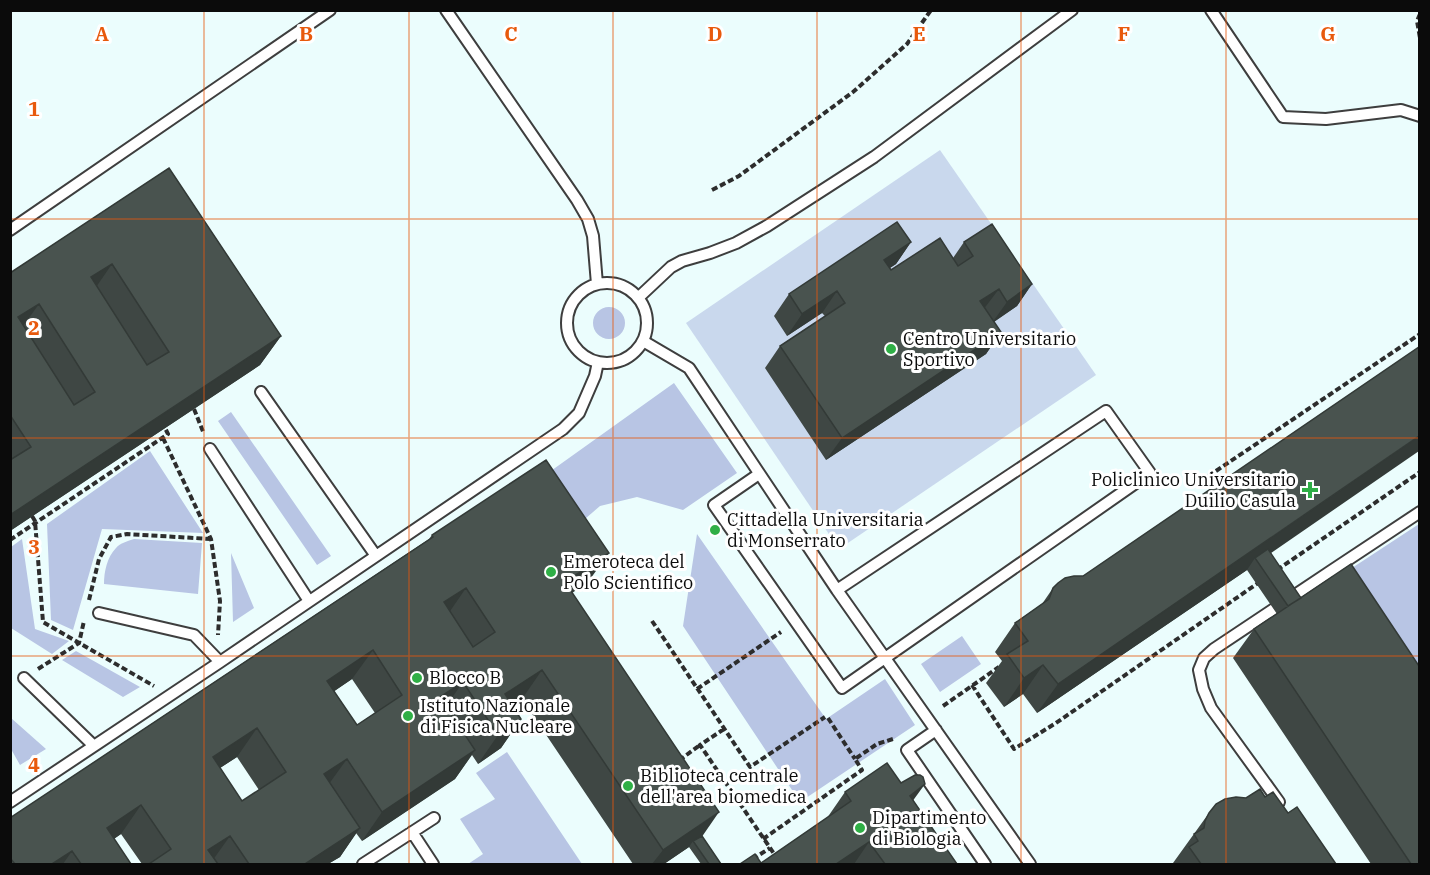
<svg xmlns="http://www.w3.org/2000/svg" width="1430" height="875" font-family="'IBM Plex Serif',serif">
<rect width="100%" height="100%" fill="#ebfdfd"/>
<!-- green -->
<path fill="#b8c5e4" d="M593 323a16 16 0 1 1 32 0a16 16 0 1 1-32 0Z
M674,383L737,473L683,510L637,497L600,506L571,531L527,488Z
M231,412L331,556L317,565L218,421Z
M150,451L203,533L102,529L73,630L51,620L47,524Z
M1419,524V673L1352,568Z
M697,534L826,719L885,679L915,725L800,802L683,626Z
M22,539L35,629L69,641L52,654L11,628V547Z
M134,539L202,543L198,594L104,584C104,572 107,557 116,548C120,543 128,541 134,539Z
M231,553L254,608L233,622Z
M962,636L981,664L940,692L921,664Z
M76,651L140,687L123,697L62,660Z
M11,718L46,749L20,765L11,749Z
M507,752L582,864H468L483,854L460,819L495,799L476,773Z"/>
<!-- pitch -->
<path fill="#c9d8ed" d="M940,150L1096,375L839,549L686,323Z"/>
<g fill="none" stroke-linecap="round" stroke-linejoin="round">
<!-- lane casing -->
<g stroke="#3e3e3e" stroke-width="14">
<path id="lane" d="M446,10L577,200L588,219L593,236L597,284
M1211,10L1283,117L1326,119L1401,110L1420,116
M10,230L330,10
M567 323a40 40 0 1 1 80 0a40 40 0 1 1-80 0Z
M638,298L671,267L682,261L710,253L736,243L767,226L874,157L1072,10
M643,341L689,368L837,590L1030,864
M261,392L376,556
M210,449L309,601
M759,474L714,505L842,688L1150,473L1106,411L837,590
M1334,569L1420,512
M99,613L194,635L220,662
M24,678L94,746
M936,730L907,750L985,864
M10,802L220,662L563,429L579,413L595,376L598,362
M1279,802L1211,708L1203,689L1199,670L1204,658L1214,649L1334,569L1345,585
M412,832L433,864
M363,864L434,818"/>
</g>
<!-- path -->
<path stroke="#2d2d2d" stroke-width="4" stroke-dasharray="6 3" stroke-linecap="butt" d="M1420,14L1417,21L1420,38
M712,190L739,176L853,92L907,44L931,10
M194,409L204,434
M163,438L211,539L220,601L218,635
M1201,481L1420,334
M32,516L35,521L43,622L154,686
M10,540L168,434L165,428
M1277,570L1420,472
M89,600L99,559L111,537L127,534L211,539
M652,621L750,767L825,717
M38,669L79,643L84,621
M972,685L1014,749L1056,723L1261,581
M697,689L781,632
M943,706L999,667
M828,718L855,759
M724,729L700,745L781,864
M680,757L681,759L700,745
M763,839L862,770L855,759L877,744L893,739
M745,864L770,848"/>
<!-- lane -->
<use href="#lane" stroke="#fff" stroke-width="10"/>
</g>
<!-- wall -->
<path fill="#3f4744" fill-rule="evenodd" d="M169,168L281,336L260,365L10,531V273Z
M911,242L896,264L890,268L891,270L953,258L964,242L1032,284L1017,306L994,322L1001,332L986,354L826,460L765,368L780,346L825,316L822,313L787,336L774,316L789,294Z
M432,535L588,582L572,593L702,836L721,864H701L689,847L664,864H633L522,699L512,705L521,719L501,748L478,764L472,755L455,779L362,841L356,833L340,857L328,864H142L121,834L114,839L131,864H10V818L429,539ZM352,679L375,713L357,725L334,691ZM237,757L259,790L242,801L220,768Z
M1271,553L1419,864H1371L1233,658L1254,629L1277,614L1247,570L1037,713L1023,694L1004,707L986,683L1002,661L995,652L1015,623L1042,604L1053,588L1083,576Z
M845,792L913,800L957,864H740L761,863L827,818Z
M1265,797L1288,813L1336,864H1174L1173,863L1209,813L1246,798Z"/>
<!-- shaded-wall -->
<path fill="#333a37" d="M911,242L896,264L869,281L884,260Z
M112,264L92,293L91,277Z
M1032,284L1017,306L992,323L1007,302Z
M999,289L983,310L980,301Z
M837,291L822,313L787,336L802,314Z
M39,304L18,333V317Z
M1001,332L986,354L826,460L842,438Z
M281,336L260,365L10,531V515Z
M1419,436V451L1258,562L1255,558L1247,570L1037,713L1058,684Z
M609,553L588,582L544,611L565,582Z
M466,588L446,617L444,602Z
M373,650L352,679L307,710L327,681Z
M1043,665L1023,694L1004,707L1024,678Z
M542,670L522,699L489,721L505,694Z
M463,682L442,712L440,697Z
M521,719L501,748L478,764L498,735Z
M257,728L237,757L192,786L213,757Z
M475,750L455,779L362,841L382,812Z
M347,759L326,788L324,774Z
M925,784L904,813L910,796Z
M141,805L121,834L86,857L107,828Z
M719,812L699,841H693L689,847L664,864H652L663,850Z
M360,828L340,857L328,864H305Z
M230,836L210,864L208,850Z
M869,842L854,864H836Z
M72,851L63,864H52Z"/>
<!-- building -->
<path fill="#49534f" stroke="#333a37" stroke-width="1.5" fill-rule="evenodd" d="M169,168L281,336L10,515V460L31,447L10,415V273ZM112,264L169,352L147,365L91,277ZM39,304L95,392L74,405L18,317Z
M897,222L911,242L884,260L891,270L940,238L958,266L973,256L964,242L992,224L1032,284L1007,302L999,289L980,301L1001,332L842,438L780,346L845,303L837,291L802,314L789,294Z
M1419,347V436L1058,684L1043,665L1024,678L1007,654L1028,641L1015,623L1049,599L1053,588L1058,583L1065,578L1074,576H1083Z
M546,460L609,553L565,582L719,812L663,850L542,670L505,694L521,719L498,735L463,682L440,697L475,750L382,812L347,759L324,774L360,828L305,864H249L230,836L208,850L218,864H149L171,849L141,805L107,828L131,864H81L72,851L52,864H15L10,858V818L433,537L432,535ZM466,588L495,632L473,647L444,602ZM373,650L402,695L357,725L327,681ZM257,728L286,772L242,801L213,757Z
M1268,549L1301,598L1288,606L1255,558Z
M1351,564L1419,666V864H1411L1254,629Z
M887,763L901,783L915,775H920L923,777L925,784L910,796L957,864H885L869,842L836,864H740L755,854L761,863L851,801L845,792Z
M1260,789L1265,797L1273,792L1288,813L1297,807L1336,864H1201L1189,847L1198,841L1194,834L1204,828L1205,821L1209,813L1216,804L1225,799L1236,797L1246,798Z
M702,836L721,864H709L693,841Z"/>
<!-- grid -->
<path fill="none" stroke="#e8590c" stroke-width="1.5" stroke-opacity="0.55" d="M204,10V864M409,10V864M613,10V864M817,10V864M1021,10V864M1226,10V864M10,219H1420M10,438H1420M10,656H1420"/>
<!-- markers -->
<g fill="#2faf46" stroke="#fff" stroke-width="2">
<circle cx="891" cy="349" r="6"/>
<path d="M1307 481h6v6h6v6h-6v6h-6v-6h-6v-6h6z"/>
<circle cx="715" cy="530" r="6"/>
<circle cx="551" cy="572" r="6"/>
<circle cx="417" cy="678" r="6"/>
<circle cx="408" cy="716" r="6"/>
<circle cx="628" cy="786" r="6"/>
<circle cx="860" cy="828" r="6"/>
</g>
<g text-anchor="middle" stroke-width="6" stroke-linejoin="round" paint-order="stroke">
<!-- poi labels -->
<g font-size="18" fill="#0b0b0b" stroke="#fff" text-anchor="start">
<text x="903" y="345">Centro Universitario<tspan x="903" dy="21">Sportivo</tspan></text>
<text x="1296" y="486" text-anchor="end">Policlinico Universitario<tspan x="1296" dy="21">Duilio Casula</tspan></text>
<text x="727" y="526">Cittadella Universitaria<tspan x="727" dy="21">di Monserrato</tspan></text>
<text x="563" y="568">Emeroteca del<tspan x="563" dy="21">Polo Scientifico</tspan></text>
<text x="429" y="684">Blocco B</text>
<text x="420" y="712">Istituto Nazionale<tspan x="420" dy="21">di Fisica Nucleare</tspan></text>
<text x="640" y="782">Biblioteca centrale<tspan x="640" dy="21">dell'area biomedica</tspan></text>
<text x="872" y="824">Dipartimento<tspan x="872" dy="21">di Biologia</tspan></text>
</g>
</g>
<g font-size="20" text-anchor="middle" font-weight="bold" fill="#e8590c" stroke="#fff" stroke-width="6" stroke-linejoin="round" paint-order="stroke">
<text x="102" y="41">A</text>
<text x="306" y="41">B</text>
<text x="511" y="41">C</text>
<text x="715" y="41">D</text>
<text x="919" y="41">E</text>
<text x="1124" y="41">F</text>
<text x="1328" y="41">G</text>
<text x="34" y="116">1</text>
<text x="34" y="335">2</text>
<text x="34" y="554">3</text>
<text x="34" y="772">4</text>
</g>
<!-- border -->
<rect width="1430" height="875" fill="none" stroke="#0b0b0b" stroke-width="24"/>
</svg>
